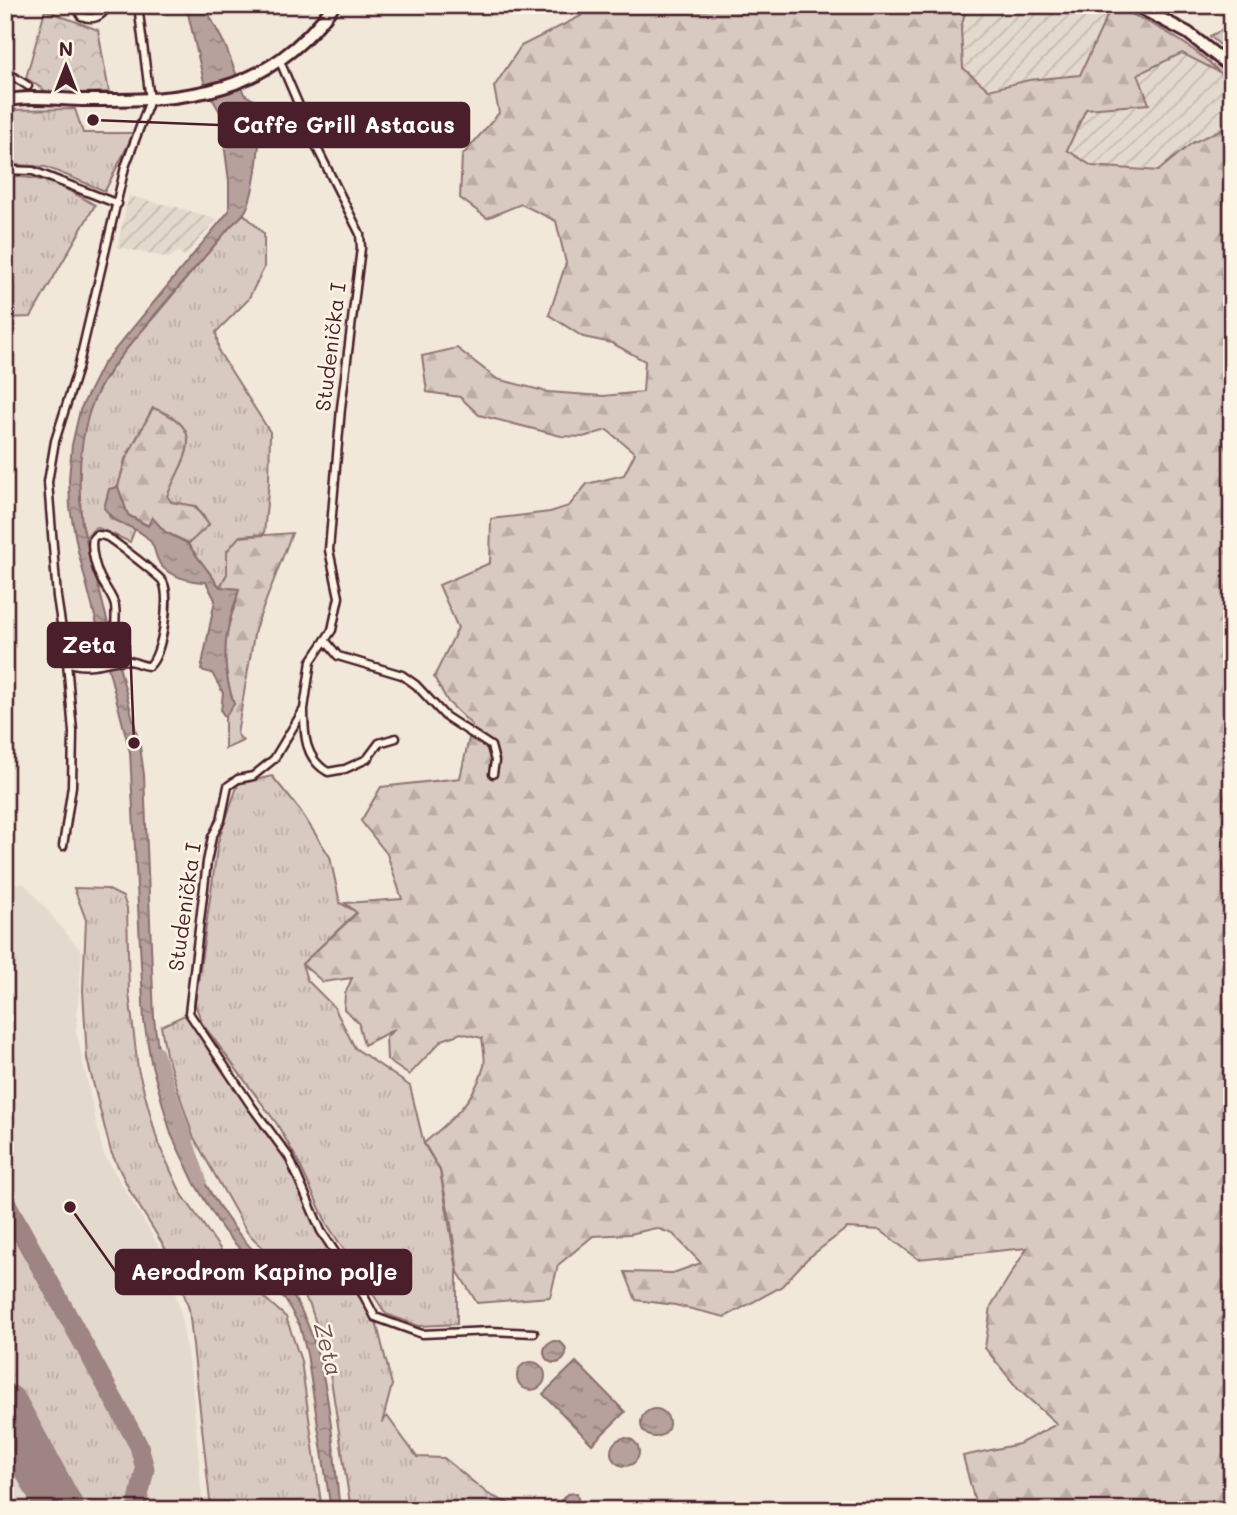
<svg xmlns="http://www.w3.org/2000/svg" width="1237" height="1515" font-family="Mali,sans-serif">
<defs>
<pattern id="industrial-furrows" width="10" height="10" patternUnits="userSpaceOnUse" patternTransform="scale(1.75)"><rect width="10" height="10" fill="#e4d9cd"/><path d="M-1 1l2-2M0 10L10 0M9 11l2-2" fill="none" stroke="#c5bab0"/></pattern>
<pattern id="grass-tufts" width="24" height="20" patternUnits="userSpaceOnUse" patternTransform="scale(1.75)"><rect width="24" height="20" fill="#d8cac0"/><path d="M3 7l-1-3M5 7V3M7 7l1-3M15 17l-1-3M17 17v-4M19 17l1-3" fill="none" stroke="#bbada5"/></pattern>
<pattern id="forest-firs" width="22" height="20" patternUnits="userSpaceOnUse" patternTransform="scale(1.75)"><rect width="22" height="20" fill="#d8cac0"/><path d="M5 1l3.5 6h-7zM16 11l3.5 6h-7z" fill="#bbada5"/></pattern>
<pattern id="park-crowns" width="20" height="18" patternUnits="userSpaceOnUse" patternTransform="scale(1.75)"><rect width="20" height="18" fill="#d8cac0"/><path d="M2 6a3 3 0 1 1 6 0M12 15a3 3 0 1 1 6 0" fill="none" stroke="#bbada5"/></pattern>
<pattern id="water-ripples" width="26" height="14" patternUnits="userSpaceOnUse" patternTransform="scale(1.75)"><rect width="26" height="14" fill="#b6a19c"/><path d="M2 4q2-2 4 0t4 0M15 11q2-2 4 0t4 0" fill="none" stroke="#96837f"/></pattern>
</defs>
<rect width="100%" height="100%" fill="#f1e8da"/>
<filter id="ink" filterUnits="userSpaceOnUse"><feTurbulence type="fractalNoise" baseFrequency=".0143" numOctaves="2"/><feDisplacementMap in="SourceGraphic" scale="14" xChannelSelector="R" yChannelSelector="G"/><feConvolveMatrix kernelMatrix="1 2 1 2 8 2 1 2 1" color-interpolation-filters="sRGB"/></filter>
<g filter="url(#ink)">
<!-- built -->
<path fill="#e4d9cd" d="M5,884H25L82,952L76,1031L103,1153L167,1260L180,1311L192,1381L203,1510H5Z"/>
<!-- industrial -->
<path fill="url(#industrial-furrows)" d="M967,5H1112L1081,75L1029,80L989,91L963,68L961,28Z
M1182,53L1222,73L1232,88V124L1192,143L1158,171L1092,166L1067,151L1086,109L1149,104L1137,74Z
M129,196L180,208L217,219L185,256L178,252L169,258L117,247Z"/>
<!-- grass -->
<path fill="url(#grass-tufts)" stroke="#917476" stroke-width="2" d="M75,109L83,133H134L105,191L46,167L5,164V110Z
M5,176C47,177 60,185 95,205L31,317L5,318Z
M244,214L264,234V268L248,300L216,332L219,352L270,432L269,482L264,534L240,536L227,551V574L220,587L188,544L209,524L196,506L171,502L166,495C187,455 208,428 153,408L125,459L118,487L109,489V516L113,520L135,529L130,542L96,527L85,538C74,492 76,429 100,387C115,361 135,339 155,316C180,286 205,256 230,226Z
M272,776L300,810L330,857L340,903L357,912L302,964L307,980L334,1007L355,1048L410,1086L424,1144L440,1171L457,1270V1324L419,1326L386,1314L327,1224L298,1161L277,1124L202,1023L195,1004L218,842L238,784Z
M74,888L107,889L123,897L127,908L129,993L138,1069L158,1143L181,1193L228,1260L250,1285L286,1317L301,1361L322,1510H211L189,1309L173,1261L130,1191L111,1152L87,1059L83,990L86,920Z
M189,1013L289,1158L322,1232L375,1317L392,1385L382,1423L387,1416L417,1457L444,1458L488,1494L522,1510H351L328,1360L310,1305L282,1267L247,1232L193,1136L166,1054L161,1026Z
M5,1221L132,1448L137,1472L128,1510H84L76,1506L5,1375Z"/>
<!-- forest -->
<path fill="url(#forest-firs)" stroke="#917476" stroke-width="2" d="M572,5H967L961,28L963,68L989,90L1029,80L1080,75L1112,5C1156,25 1186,40 1221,73L1182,53L1138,74L1149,104L1086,109L1067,150L1092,166L1158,171L1192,143L1232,124V1510H977L963,1456L1019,1444L1057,1424L1018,1389L985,1348L991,1306L1027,1248L918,1259L880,1230L847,1228L807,1259L781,1287L725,1317L675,1305L636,1300L625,1272L673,1273L701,1263L673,1234L656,1228L630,1234L593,1236L558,1265L550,1297L477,1303L458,1272L451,1224L440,1170L424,1143C450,1122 475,1100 484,1066C486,1058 483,1047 482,1038L461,1033L442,1040L409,1075L387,1060L386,1037L395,1029L364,1045L358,1022L344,1009L345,994L352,978L323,982L302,964L357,913L345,903L402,899L387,854L361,821L381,787L460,778L472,725L448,702L434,677L458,628L439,585L490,563L491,519L550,512L569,506L587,484L624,475L635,453L607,430L583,437L561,436L479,415L460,397L427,392L422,356L457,348L497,379L548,392L603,396L643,392L645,361L612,343L583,337L549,315L566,263L556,221L521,204L487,218L460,198L462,156L499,113L494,87L521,46L581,16Z
M1232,25V56L1210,36Z
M153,408C210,429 184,456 167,496L171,502L194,506L209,525L189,543L165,532L152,518L149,526L128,515L118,487L125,461Z
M292,533L255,629L237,734L243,741L225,749V717L233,703C222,666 222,636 237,600L220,587L227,574V551L239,537Z"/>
<!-- park -->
<path fill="url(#park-crowns)" stroke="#917476" stroke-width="2" d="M45,10L98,30L109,92L50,94L26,78Z"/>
<!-- water -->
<path fill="url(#water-ripples)" stroke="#8b6d6f" stroke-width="2" d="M186,5H204L225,45L244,94L260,104C262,127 256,191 246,210C242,217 235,222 230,227C205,257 179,286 154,316C129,346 101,375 89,413C78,449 78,487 82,524L140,746L144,775L154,1018C162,1094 189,1168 235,1229C256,1257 287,1280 302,1312C331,1372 332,1444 340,1510H331L307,1354L300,1326L286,1301L223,1230L195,1184L171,1134L151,1062L144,1021L130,752L78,551L70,508L69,479L72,445L80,410L103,364L229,211V181L220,112L205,86Z
M118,487L128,515L148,526L152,517L165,532L187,543L220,587L239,589C237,599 233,607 231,616C222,647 224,674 234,704L225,717L221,711L223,693L212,673L201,670L215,600L206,582C192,582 169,577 160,564C153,553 157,545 144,535C130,524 114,524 104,508L109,489Z
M544 1352a11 11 0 1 1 22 0a11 11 0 1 1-22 0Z
M517 1376a14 14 0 1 1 28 0a14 14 0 1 1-28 0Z
M576,1362L625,1412L592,1444L543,1394Z
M641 1423a14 14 0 1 1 28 0a14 14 0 1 1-28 0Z
M611 1452a14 14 0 1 1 28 0a14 14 0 1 1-28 0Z
M577,1493L579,1505L590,1503L598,1510H565L559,1503L567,1494Z"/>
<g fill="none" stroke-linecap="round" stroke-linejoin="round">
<!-- river -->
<path stroke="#b6a19c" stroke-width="12" d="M157,1052L201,1181"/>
<!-- taxiway -->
<path stroke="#9e8482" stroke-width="19" d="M5,1200L139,1446L145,1469L136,1510"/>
<!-- runway -->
<path stroke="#9e8482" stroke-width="47" d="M5,1407L61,1510"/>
<!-- minor casing -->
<g stroke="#4a1f2b" stroke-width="11">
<path id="minor" d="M77,5L81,16C93,21 102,17 108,5
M279,59L318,150L360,234L361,248L341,408L329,550L339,597L332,630L311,661L304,709L274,759L253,776L238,779L228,786L221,820L212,837L207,862L189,1013L252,1107L289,1157L321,1231L364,1296L375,1317L422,1334L490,1331L534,1333
M5,71L28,86
M5,170L33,171L118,204
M325,640L338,656L402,675L416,685L445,716L491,746L495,761L493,774
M67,662C87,670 102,662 122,660C131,659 140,666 149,666C162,656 171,597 163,582C161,577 114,541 107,537C103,535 101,535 96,535L93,538C90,549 96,570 102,581C106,589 113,597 115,606C118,625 109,643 121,661
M304,711C304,735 305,759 328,772L345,769L367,759L379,743L396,738
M63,846L72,786L73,732L67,662L57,597L48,482L55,441L78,368L125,167L150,100L138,5"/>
</g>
<!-- primary casing -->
<g stroke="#4a1f2b" stroke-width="16">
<path id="primary" d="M1135,5L1188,33L1232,68
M5,101C30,95 60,100 86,100C188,101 268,96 334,5"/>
</g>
<!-- minor -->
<use href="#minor" stroke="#fcf5e5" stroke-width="6"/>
<!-- primary -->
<use href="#primary" stroke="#fcf5e5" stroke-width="10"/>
</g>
</g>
<g text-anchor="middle" stroke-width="5" stroke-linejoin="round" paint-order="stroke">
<!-- street labels -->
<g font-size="21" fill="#4a1f2b" stroke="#fcf5e5">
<text transform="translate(331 347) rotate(-83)" y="7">Studenička I</text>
<text transform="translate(185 907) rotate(-82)" y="7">Studenička I</text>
</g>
<!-- water labels -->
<g font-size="23" font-style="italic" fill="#704c53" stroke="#fcf5e5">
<text transform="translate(328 1349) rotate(75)" y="8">Zeta</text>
</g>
</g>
<!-- callouts -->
<path fill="none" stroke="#4a1f2b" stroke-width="2.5" d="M93 120L219 125M134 743L130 645M70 1207L116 1272"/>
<g fill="#4a1f2b" stroke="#fcf5e5" stroke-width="2.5">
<circle cx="93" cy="120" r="7"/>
<circle cx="134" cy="743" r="7"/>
<circle cx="70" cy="1207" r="7"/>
</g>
<g fill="#4a1f2b" stroke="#4a1f2b" stroke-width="2.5">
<rect x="219" y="103" width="250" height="44" rx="7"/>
<rect x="48" y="623" width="82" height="44" rx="7"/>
<rect x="116" y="1250" width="295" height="44" rx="7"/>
</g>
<g font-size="23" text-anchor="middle" font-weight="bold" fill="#fff">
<text x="344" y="133">Caffe Grill Astacus</text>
<text x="89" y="653">Zeta</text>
<text x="264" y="1280">Aerodrom Kapino polje</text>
</g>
<!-- margin -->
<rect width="1237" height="1515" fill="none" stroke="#fcf5e5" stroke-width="28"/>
<rect x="14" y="14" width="1209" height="1487" fill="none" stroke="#4a1f2b" stroke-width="2.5" filter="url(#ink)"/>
<!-- north arrow -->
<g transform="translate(66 66)" stroke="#fcf5e5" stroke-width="5" paint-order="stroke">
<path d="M0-5L12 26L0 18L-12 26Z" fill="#4a1f2b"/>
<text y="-10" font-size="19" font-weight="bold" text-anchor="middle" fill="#4a1f2b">N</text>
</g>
</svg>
